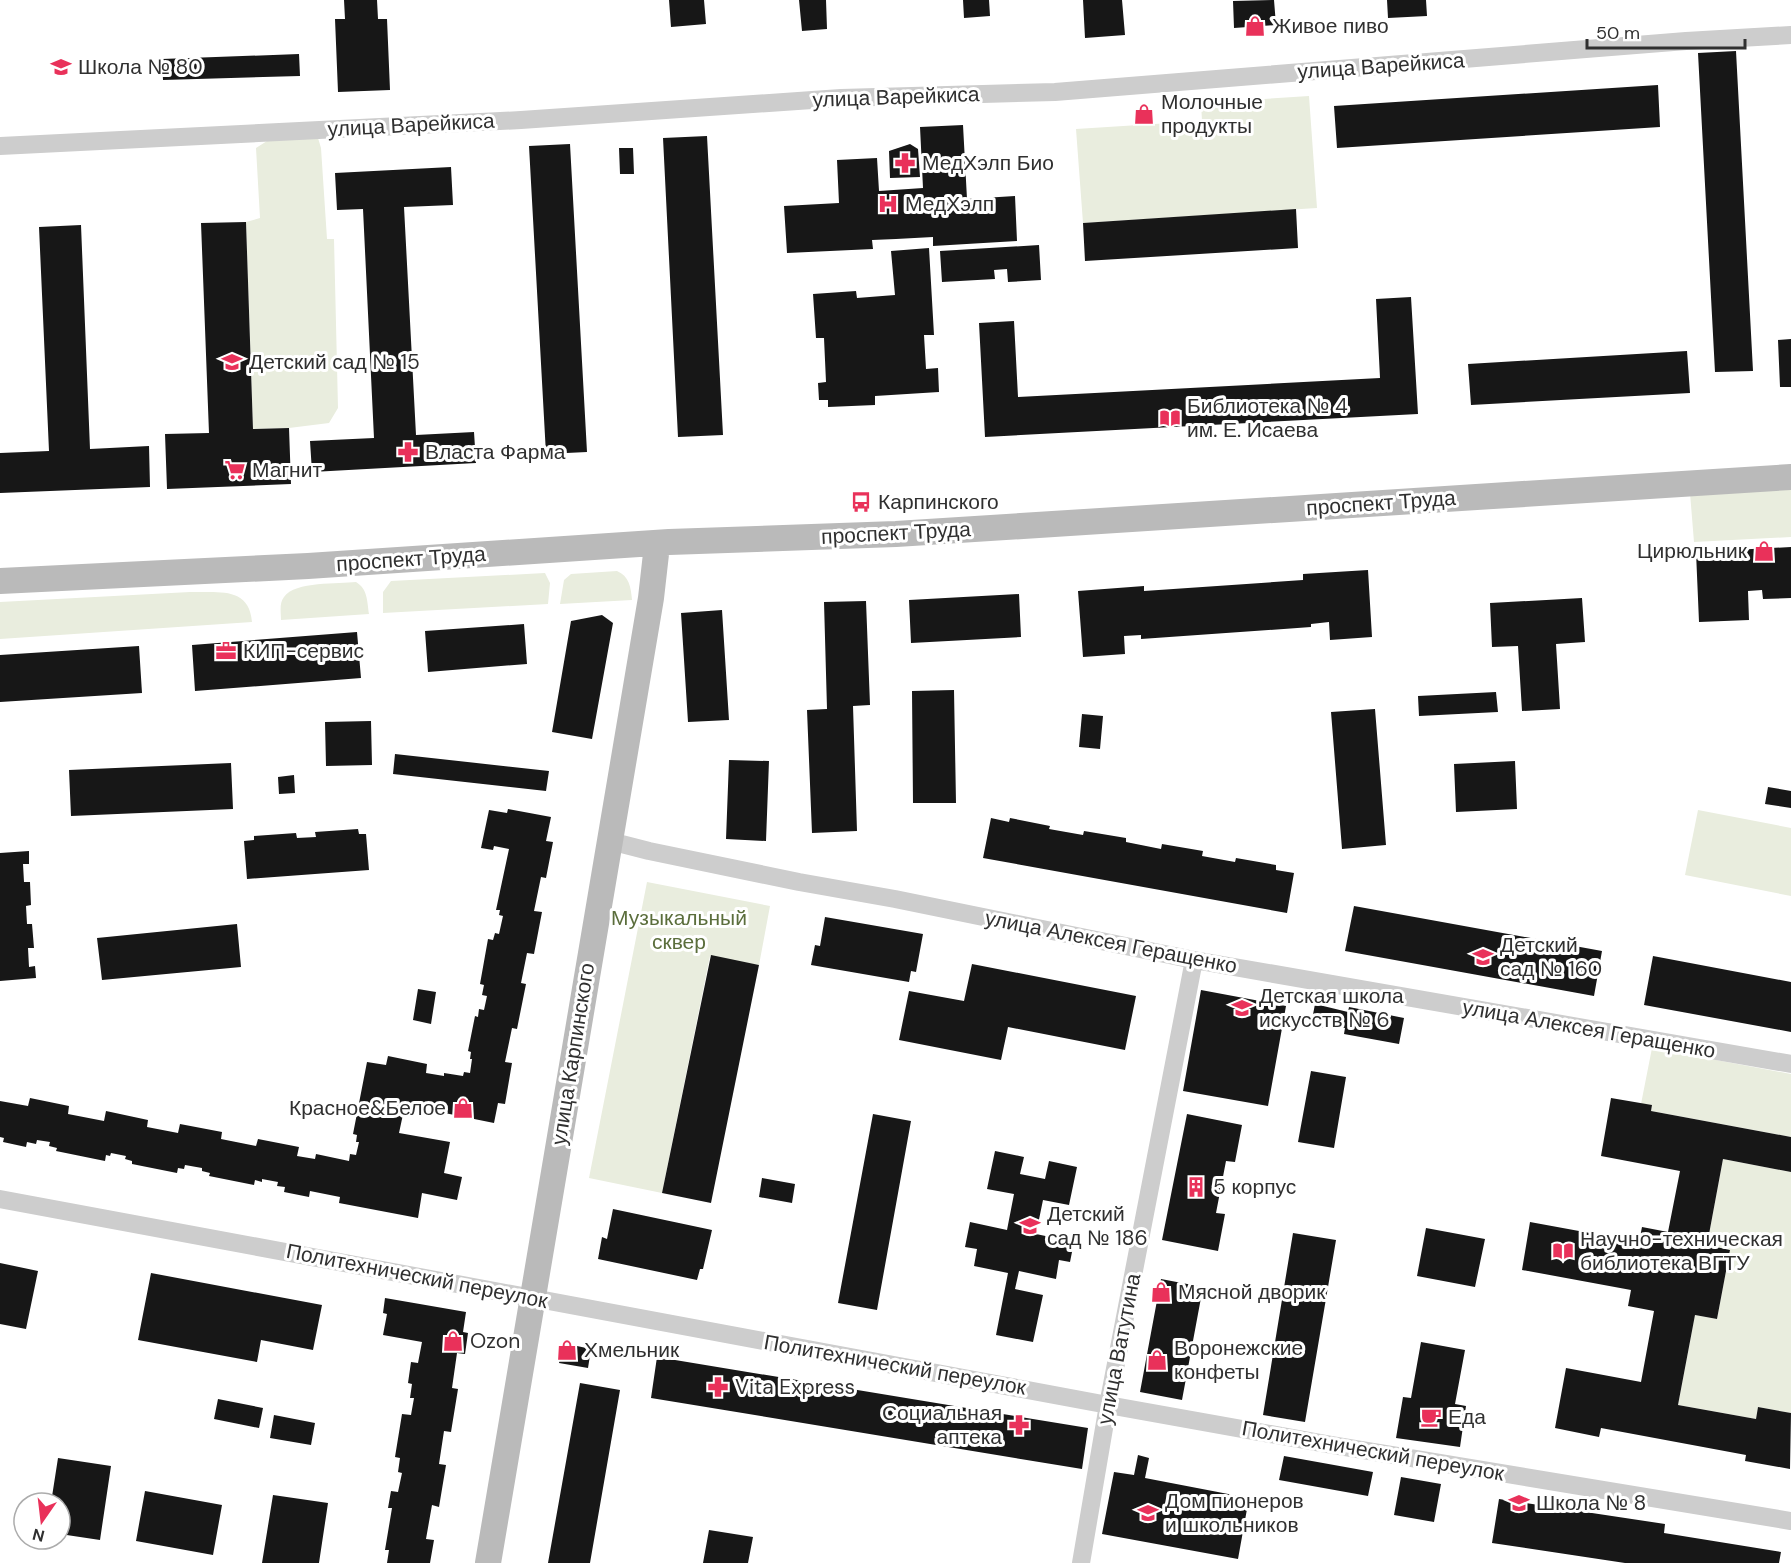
<svg xmlns="http://www.w3.org/2000/svg" width="1791" height="1563" font-family="'DM Sans',sans-serif">
<rect width="100%" height="100%" fill="#fff"/>
<!-- green -->
<path fill="#e9edde" d="M1309,96L1317,208L1083,223L1076,129L1202,121L1201,103Z
M318,138L321,148L327,239H334L338,408L329,423L289,428L253,429L246,222L260,218L256,148L267,141Z
M1791,488V537L1694,542L1690,493Z
M617,571C629,576 631,587 632,600L560,604L564,580L571,574Z
M545,573L550,583L548,604L383,613V592L391,581Z
M356,582C368,589 367,602 369,614L281,620C281,613 279,603 284,597C295,581 339,584 356,582Z
M190,592C218,593 249,586 252,622L0,639V602Z
M1698,810L1791,828V896L1685,875Z
M647,882L770,906L759,965L710,956L662,1193L589,1178Z
M1652,1048L1791,1074V1137L1651,1111L1652,1105L1641,1104Z
M1723,1159L1791,1172V1413L1758,1407L1756,1419L1678,1405L1695,1315L1717,1319L1730,1250L1707,1245Z"/>
<!-- building -->
<path fill="#171717" d="M344,0H377L378,19H387L390,90L338,92L335,19H345Z
M669,0H704L706,24L671,27Z
M799,0H826L827,29L802,31Z
M963,0H989L990,16L964,18Z
M1083,0H1122L1125,35L1085,38Z
M1274,0L1276,25L1234,28L1233,1Z
M1387,0H1426L1427,16L1388,18Z
M1736,51L1753,371L1715,372L1698,53Z
M299,54L300,76L163,80L162,59Z
M1658,85L1660,127L1337,148L1334,106Z
M963,125L967,199L1015,196L1017,241L933,246V237L896,239L872,240L873,249L787,253L784,206L839,203L837,160L877,158L879,191L923,188L920,127Z
M707,136L723,435L678,437L663,138Z
M570,144L587,452L546,454L529,146Z
M910,144L918,149L920,177L890,178L889,151Z
M619,148H633L634,174H620Z
M451,167L453,205L404,207L416,435L474,432L476,463L312,472L310,441L374,438L363,209L337,210L335,173Z
M1296,209L1298,248L1085,261L1083,223Z
M246,222L253,429L289,428L291,484L167,489L165,434L209,433L201,223Z
M81,225L90,449L149,446L150,487L0,493V453L49,451L39,227Z
M1039,245L1041,280L1008,282L1007,269L994,270L995,279L942,282L940,251Z
M929,248L934,335H924L926,369L938,368L939,392L875,396V405L828,407V400H819L818,383L826,382L824,338H816L813,294L856,291L857,298L895,295L891,251Z
M1411,297L1418,414L985,437L979,323L1014,321L1018,397L1380,378L1376,299Z
M1791,339V387H1780L1778,340Z
M1687,351L1690,393L1471,405L1468,364Z
M1791,547V598L1763,599L1762,590L1748,591L1749,620L1699,622L1696,552Z
M1368,570L1372,637L1330,640L1329,622L1311,624V627L1141,639V635L1124,636L1125,654L1083,657L1078,591L1144,586V591L1303,580V574Z
M1019,594L1021,637L911,643L909,600Z
M1582,598L1585,642L1556,644L1560,709L1522,711L1518,646L1492,647L1490,603Z
M866,601L870,705L853,706L857,831L812,833L807,710L827,709L824,602Z
M722,610L729,720L688,722L681,613Z
M602,615L613,623L592,739L552,732L571,621Z
M524,624L527,664L428,672L425,631Z
M357,632L361,678L195,691L192,645Z
M139,646L142,693L0,702V655Z
M954,690L956,803H913L912,691Z
M1496,692L1498,712L1419,716L1418,696Z
M1375,709L1386,845L1342,849L1331,712Z
M1082,714L1103,716L1100,749L1079,747Z
M371,721L372,765L326,766L325,722Z
M395,754L549,771L546,791L393,774Z
M729,760L769,761L766,841L726,839Z
M1515,761L1517,809L1456,812L1454,764Z
M231,763L233,809L71,816L69,770Z
M294,775L295,793L279,794L278,777Z
M1768,787L1791,791V808L1765,804Z
M508,809L551,817L546,841L553,842L546,878L541,877L534,911L542,912L534,954L527,953L521,983L526,984L517,1029L512,1028L505,1062L512,1063L505,1104L498,1103L494,1123L405,1105L399,1133L450,1142L444,1173L462,1177L457,1200L422,1193L418,1218L339,1203L340,1197L310,1191L309,1197L284,1192L285,1187L277,1186L278,1182L262,1179V1182L255,1180L254,1185L209,1176L210,1173L202,1171V1168L185,1165L184,1169L178,1168L177,1173L132,1164V1161L125,1159L126,1156L111,1153L110,1156L106,1155L105,1161L56,1151L57,1148L49,1146L50,1142L37,1140L36,1144L27,1142L26,1147L3,1142L4,1138L0,1137V1101L28,1106L30,1098L69,1106L68,1114L104,1121L106,1111L148,1120L147,1127L178,1133L180,1124L222,1132L221,1139L256,1146L258,1139L299,1147L297,1156L315,1159L316,1154L349,1161L350,1154L356,1155L359,1142H356L357,1135L353,1134L367,1062L386,1065L388,1056L427,1064L426,1073L444,1076V1073L463,1076L464,1072L470,1073L472,1059H470L471,1052L468,1051L475,1016L478,1017L479,1009L484,1010L487,996L482,995L484,985L480,984L488,939L493,940L495,933L499,934L503,916L499,915L500,910H496L509,849L494,846L493,850L481,848L489,810L507,813Z
M991,818L1009,822L1010,818L1050,826L1049,829L1083,835L1084,831L1126,838V842L1161,849L1162,844L1203,851L1202,856L1235,862L1236,858L1276,865V870L1294,873L1287,913L983,858Z
M358,829L359,834H366L369,870L247,879L244,841L254,840V836L296,833L297,838L316,837L315,832Z
M29,851V864H23L24,882H30L31,905L26,906L27,924H32L34,948H28L29,967L35,966L36,978L0,981V853Z
M1354,906L1602,951L1594,996L1345,951Z
M825,917L923,934L916,972L911,971L909,982L811,965L815,945L820,946Z
M237,924L241,967L102,980L97,938Z
M711,955L759,965L711,1203L662,1193Z
M1653,956L1791,982V1032L1644,1005Z
M972,964L1136,996L1125,1050L1008,1027L1001,1060L899,1040L909,991L964,1001Z
M418,989L436,992L431,1024L413,1020Z
M1201,990L1286,1006L1268,1106L1183,1091Z
M1315,1004L1348,1012L1349,1007L1404,1018L1399,1044L1344,1034L1345,1028L1330,1025V1029L1311,1025Z
M1311,1071L1346,1077L1334,1148L1298,1142Z
M1611,1098L1652,1105L1651,1111L1791,1137V1172L1723,1159L1707,1245L1730,1250L1717,1319L1695,1315L1678,1405L1756,1419L1758,1407L1791,1413L1790,1469L1745,1461L1746,1455L1601,1428L1599,1437L1555,1428L1566,1368L1641,1382L1654,1311L1628,1306L1631,1290L1522,1270L1530,1222L1639,1242L1642,1227L1668,1232L1680,1171L1601,1156Z
M873,1114L911,1121L877,1310L838,1303Z
M1187,1114L1242,1125L1235,1162L1226,1161L1216,1213L1225,1214L1218,1251L1162,1240Z
M995,1151L1024,1157L1020,1174L1045,1179L1049,1161L1077,1167L1069,1205L1043,1200L1036,1234L1074,1242L1070,1262L1059,1260L1056,1279L1019,1271L1015,1289L1043,1295L1033,1342L996,1335L1008,1273L974,1266L977,1249L965,1247L970,1222L1007,1230L1014,1194L987,1189Z
M762,1178L795,1184L792,1203L759,1197Z
M613,1209L712,1230L703,1269H700L697,1280L598,1259L602,1237L607,1239Z
M1426,1228L1485,1239L1475,1287L1417,1276Z
M1293,1233L1336,1240L1305,1422L1263,1415Z
M0,1263L38,1271L26,1329L0,1324Z
M151,1273L322,1305L313,1350L261,1340L257,1362L138,1340Z
M1161,1279L1203,1287L1182,1400L1140,1392Z
M385,1298L466,1312L463,1332L468,1333L465,1354L457,1353L452,1388L458,1389L451,1432L444,1431L439,1464L446,1465L439,1507L432,1505L426,1539L434,1540L430,1563H387L389,1550H385L392,1508H388L391,1491L398,1492L402,1473L398,1472L400,1458L395,1457L402,1414L411,1415L414,1398H410L412,1384L408,1383L411,1362L418,1363L422,1342L383,1335L387,1314L383,1313Z
M1421,1342L1465,1350L1455,1404L1466,1406L1460,1447L1396,1438L1403,1397L1411,1398Z
M563,1343L591,1349L588,1368L559,1363Z
M657,1357L1088,1428L1082,1469L651,1398Z
M580,1383L620,1390L590,1563H548Z
M218,1399L263,1408L259,1428L214,1419Z
M274,1415L315,1423L311,1445L270,1438Z
M1138,1455L1149,1458L1145,1478L1249,1498L1238,1559L1102,1534L1114,1472L1134,1475Z
M1284,1456L1373,1472L1368,1496L1279,1480Z
M58,1458L111,1466L100,1540L60,1534V1503H51Z
M1401,1477L1441,1484L1434,1522L1394,1515Z
M145,1491L222,1505L213,1555L136,1541Z
M273,1495L328,1503L319,1563H262Z
M1499,1499L1665,1524L1664,1533L1781,1552L1779,1563H1625L1492,1543Z
M709,1530L753,1537L748,1563H703Z"/>
<g fill="none" stroke-linecap="round" stroke-linejoin="round">
<!-- street -->
<path stroke="#cdcdcd" stroke-width="18" d="M0,146L521,120L841,98L1055,92L1686,41L1791,35
M610,841L649,851L799,882L895,899L1194,960L1791,1064
M0,1199L1108,1405L1332,1445L1791,1521
M1081,1563L1108,1405L1194,960"/>
<!-- secondary -->
<path stroke="#bababa" stroke-width="26" d="M0,581L308,566L669,542L896,534L1791,477
M488,1563L651,598L657,545"/>
</g>
<!-- icons -->
<defs>
<g id="shop-bare" transform="scale(1.62)"><path d="M-5-2.5h2.3a2.7 3.5 0 0 1 5.4 0H5L5.5 6h-11ZM-1.5-2.5h3a1.5 2.3 0 0 0-3 0Z" fill="#e9315a" stroke="#fff" stroke-width="2.5" paint-order="stroke"/></g>
<g id="school-bare" transform="scale(1.62)"><path d="M0-5L7-2L0 1L-7-2ZM-4 1L0 2.5L4 1V4Q0 6-4 4Z" fill="#e9315a" stroke="#fff" stroke-width="2.5" paint-order="stroke"/></g>
<g id="pharmacy-bare" transform="scale(1.62)"><path d="M-2-6h4v4h4v4h-4v4h-4v-4h-4v-4h4Z" fill="#e9315a" stroke="#fff" stroke-width="2.5" paint-order="stroke"/></g>
<g id="hospital-bare" transform="scale(1.62)"><path d="M-5-5h3v3.5h4V-5h3V5h-3V1.5h-4V5h-3Z" fill="#e9315a" stroke="#fff" stroke-width="2.5" paint-order="stroke"/></g>
<g id="library-bare" transform="scale(1.62)"><path d="M-6-4Q-3-5.5-.7-3.5V5Q-3 3-6 4ZM6-4Q3-5.5 .7-3.5V5Q3 3 6 4Z" fill="#e9315a" stroke="#fff" stroke-width="2.5" paint-order="stroke"/></g>
<g id="supermarket-bare" transform="scale(1.62)"><path d="M-6-5.5h2.5l.6 2H6L4.5 2H-2.5L-4.4-4H-6ZM-1.5 3.2a1.3 1.3 0 1 0 .1 0ZM3 3.2a1.3 1.3 0 1 0 .1 0Z" fill="#e9315a" stroke="#fff" stroke-width="2.5" paint-order="stroke"/></g>
<g id="bus-bare" transform="scale(1.62)"><path d="M-5-6H5V4H4V6H2V4H-2V6H-4V4H-5ZM-3.5-4V0h7V-4ZM-3.5 1.2v1.5H-2V1.2ZM2 1.2v1.5H3.5V1.2Z" fill="#e9315a" stroke="#fff" stroke-width="2.5" paint-order="stroke"/></g>
<g id="office-bare" transform="scale(1.62)"><path d="M-6-3h4V-5.5h4V-3h4V5H-6ZM-1-4.5V-3h2v-1.5ZM-6 0V1H6V0Z" fill="#e9315a" stroke="#fff" stroke-width="2.5" paint-order="stroke"/></g>
<g id="building-bare" transform="scale(1.62)"><path d="M-4-6H4V6H1V3H-1V6H-4ZM-2.5-4.3h1.7v1.8h-1.7ZM.8-4.3h1.7v1.8H.8ZM-2.5-1h1.7V.8h-1.7ZM.8-1h1.7V.8H.8Z" fill="#e9315a" stroke="#fff" stroke-width="2.5" paint-order="stroke"/></g>
<g id="cafe-bare" transform="scale(1.62)"><path d="M-5.5-4.5H6V0H3Q3 3.5 0 3.5H-2.5Q-5.5 3.5-5.5 0ZM3-3.2v2h1.7v-2ZM-6 4.5H4V6H-6Z" fill="#e9315a" stroke="#fff" stroke-width="2.5" paint-order="stroke"/></g>
</defs>
<g fill-rule="evenodd">
<use href="#shop-bare" x="1255" y="26"/>
<use href="#school-bare" x="61" y="67"/>
<use href="#shop-bare" x="1144" y="114"/>
<use href="#pharmacy-bare" x="905" y="163"/>
<use href="#hospital-bare" x="888" y="204"/>
<use href="#school-bare" x="232" y="362"/>
<use href="#library-bare" x="1170" y="418"/>
<use href="#pharmacy-bare" x="408" y="452"/>
<use href="#supermarket-bare" x="235" y="470"/>
<use href="#bus-bare" x="861" y="502"/>
<use href="#shop-bare" x="1764" y="551"/>
<use href="#office-bare" x="226" y="651"/>
<use href="#school-bare" x="1483" y="957"/>
<use href="#school-bare" x="1242" y="1008"/>
<use href="#shop-bare" x="463" y="1108"/>
<use href="#building-bare" x="1196" y="1187"/>
<use href="#school-bare" x="1030" y="1226"/>
<use href="#library-bare" x="1563" y="1251"/>
<use href="#shop-bare" x="1161" y="1292"/>
<use href="#shop-bare" x="453" y="1341"/>
<use href="#shop-bare" x="567" y="1350"/>
<use href="#shop-bare" x="1157" y="1360"/>
<use href="#pharmacy-bare" x="718" y="1387"/>
<use href="#cafe-bare" x="1431" y="1417"/>
<use href="#pharmacy-bare" x="1019" y="1425"/>
<use href="#school-bare" x="1519" y="1503"/>
<use href="#school-bare" x="1148" y="1513"/>
</g>
<g text-anchor="middle" stroke-width="6" stroke-linejoin="round" paint-order="stroke">
<!-- poi labels -->
<g font-size="21" fill="#303030" stroke="#fff" text-anchor="start">
<text x="1272" y="33">Живое пиво</text>
<text x="78" y="74">Школа № 80</text>
<text x="1161" y="109">Молочные<tspan x="1161" dy="24">продукты</tspan></text>
<text x="922" y="170">МедХэлп Био</text>
<text x="905" y="211">МедХэлп</text>
<text x="249" y="369">Детский сад № 15</text>
<text x="1187" y="413">Библиотека № 4<tspan x="1187" dy="24">им. Е. Исаева</tspan></text>
<text x="425" y="459">Власта Фарма</text>
<text x="252" y="477">Магнит</text>
<text x="878" y="509">Карпинского</text>
<text x="1747" y="558" text-anchor="end">Цирюльник</text>
<text x="243" y="658">КИП-сервис</text>
<text x="1500" y="952">Детский<tspan x="1500" dy="24">сад № 160</tspan></text>
<text x="1259" y="1003">Детская школа<tspan x="1259" dy="24">искусств № 6</tspan></text>
<text x="446" y="1115" text-anchor="end">Красное&amp;Белое</text>
<text x="1213" y="1194">5 корпус</text>
<text x="1047" y="1221">Детский<tspan x="1047" dy="24">сад № 186</tspan></text>
<text x="1580" y="1246">Научно-техническая<tspan x="1580" dy="24">библиотека ВГТУ</tspan></text>
<text x="1178" y="1299">Мясной дворик</text>
<text x="470" y="1348">Ozon</text>
<text x="1174" y="1355">Воронежские<tspan x="1174" dy="24">конфеты</tspan></text>
<text x="584" y="1357">Хмельник</text>
<text x="735" y="1394">Vita Express</text>
<text x="1002" y="1420" text-anchor="end">Социальная<tspan x="1002" dy="24">аптека</tspan></text>
<text x="1448" y="1424">Еда</text>
<text x="1165" y="1508">Дом пионеров<tspan x="1165" dy="24">и школьников</tspan></text>
<text x="1536" y="1510">Школа № 8</text>
</g>
<!-- street labels -->
<g font-size="21" fill="#303030" stroke="#fff">
<text transform="translate(1381 66) rotate(-4)" y="7">улица Варейкиса</text>
<text transform="translate(896 97) rotate(-2)" y="7">улица Варейкиса</text>
<text transform="translate(411 125) rotate(-3)" y="7">улица Варейкиса</text>
<text transform="translate(1381 503) rotate(-4)" y="7">проспект Труда</text>
<text transform="translate(896 533) rotate(-3)" y="7">проспект Труда</text>
<text transform="translate(411 559) rotate(-4)" y="7">проспект Труда</text>
<text transform="translate(1111 942) rotate(11)" y="7">улица Алексея Геращенко</text>
<text transform="translate(1589 1029) rotate(10)" y="7">улица Алексея Геращенко</text>
<text transform="translate(573 1054) rotate(-81)" y="7">улица Карпинского</text>
<text transform="translate(417 1276) rotate(11)" y="7">Политехнический переулок</text>
<text transform="translate(1119 1349) rotate(-79)" y="7">улица Ватутина</text>
<text transform="translate(895 1365) rotate(10)" y="7">Политехнический переулок</text>
<text transform="translate(1373 1451) rotate(10)" y="7">Политехнический переулок</text>
</g>
<!-- park labels -->
<g font-size="21" fill="#5b6e3c" stroke="#fff">
<text x="679" y="925">Музыкальный<tspan x="679" dy="24">сквер</tspan></text>
</g>
</g>
<!-- north arrow -->
<g transform="translate(42 1521) rotate(194)"><circle r="28" fill="#ffffff" stroke="#acacac" stroke-width="1.5"/>
<path d="M0-4.5L10 22L0 15L-10 22Z" fill="#e9315a"/>
<text y="-9" font-size="16" font-weight="bold" text-anchor="middle" fill="#303030">N</text>
</g>
<!-- scale -->
<path d="M1587 39v9h158v-9" fill="none" stroke="#303030" stroke-width="3"/>
<text x="1596" y="39" font-size="18" fill="#303030" stroke="#ffffff" stroke-width="4.5" paint-order="stroke">50 m</text>
</svg>
